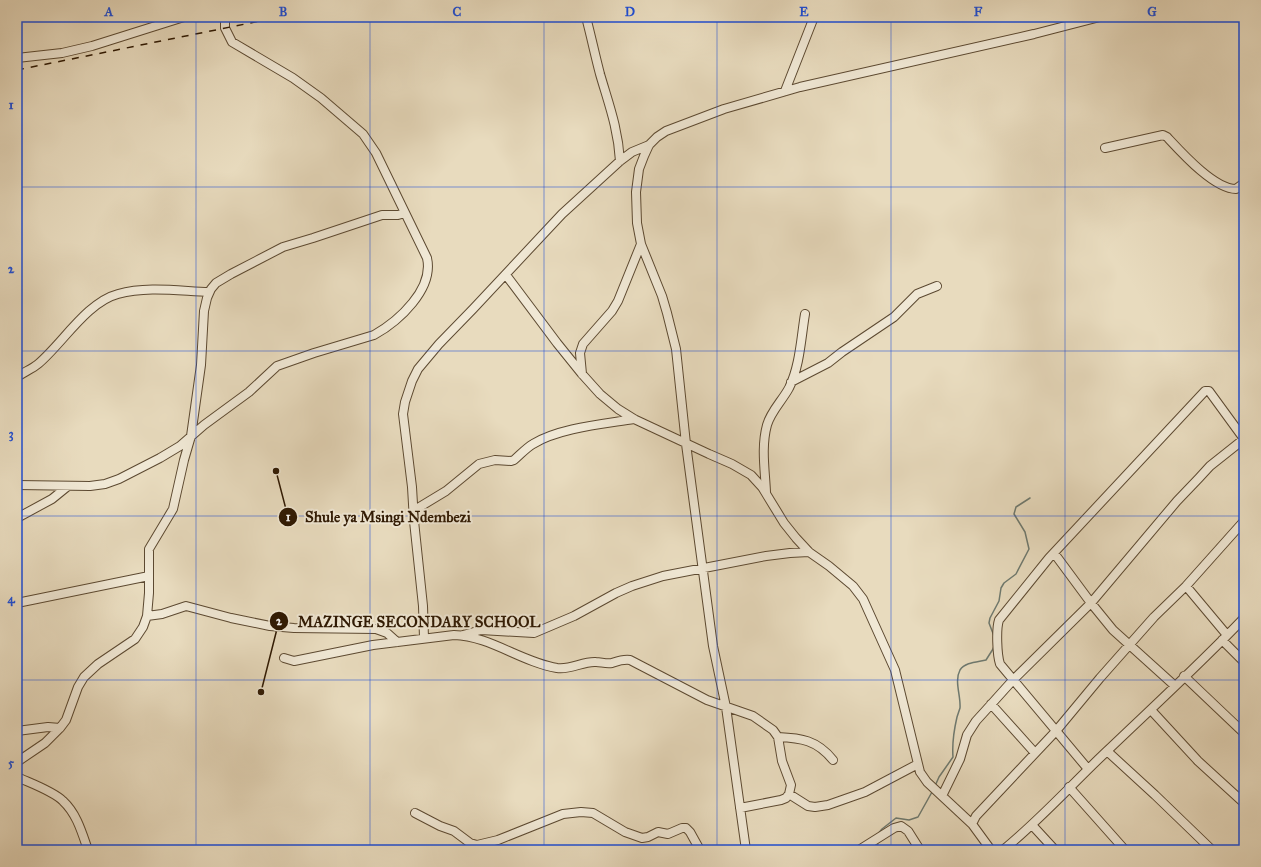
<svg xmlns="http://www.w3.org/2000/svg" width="1261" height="867" font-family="'IM FELL Great Primer',serif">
<rect width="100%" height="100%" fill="#e8dbbe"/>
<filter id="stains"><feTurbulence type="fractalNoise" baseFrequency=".005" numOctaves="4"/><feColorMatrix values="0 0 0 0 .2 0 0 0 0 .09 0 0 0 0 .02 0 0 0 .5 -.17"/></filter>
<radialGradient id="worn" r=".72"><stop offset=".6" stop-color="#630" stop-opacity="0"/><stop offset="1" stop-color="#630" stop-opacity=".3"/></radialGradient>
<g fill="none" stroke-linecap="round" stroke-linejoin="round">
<!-- stream -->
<path stroke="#6e796f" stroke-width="1.5" d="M994,636L989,623L990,618L999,601L1001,588L1004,583L1016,574L1029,549L1025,532L1014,514L1016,507L1030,498
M935,786L939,777L953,757C952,744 954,730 957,717C958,714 959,711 960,708C961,696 954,681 960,670C965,662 978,662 986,660L993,649L994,646
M877,835L882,829L896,818L909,820L918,817L932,792
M877,842L879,850"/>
<!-- minor casing -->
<g stroke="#5c4931" stroke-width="10">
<path id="minor" d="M586,17C591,36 595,55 600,74C609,105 618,128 620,161
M17,58L62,53L92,46L184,17
M785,91L814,17
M1105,148L1163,135L1167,137C1181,152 1214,189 1236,189L1244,183
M506,275L557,343L582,374L600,394L618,409L634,419L709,454L732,464L751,475L762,487L784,523L796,538L809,552L829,566L853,586L863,599L895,670L920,772L927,782L972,824
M582,374L580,353L583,344L612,311L618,301L641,244
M17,377C24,372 32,369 38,364C62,344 87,302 118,294C147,286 179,291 209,292
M791,382L828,363L842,352L894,317L917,294L937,286
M17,485L90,486L105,484L119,479L160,458L180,446L204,425L249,392L277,366L314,353L374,335C399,321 434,289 427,258L376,153L363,134L321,98L293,78L232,42L225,28V17
M766,492C765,470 761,447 767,425C771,411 782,401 789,388C800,366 801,338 805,314
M413,511L446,491L479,464L495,460L511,461L514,460C520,455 526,448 533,444C559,428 604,424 634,419
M17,518L52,499L68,486
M1054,553L1091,603L1113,630L1175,686
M1186,586L1227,635
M17,603L149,576
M147,616L162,614L186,606L231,618L270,626L294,628L376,629L387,633L397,642
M463,635L481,630L534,633L574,616L616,593L632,586L663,576L766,556L790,553L809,552
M424,638L423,606L414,521L412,487L403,414L405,402L412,381L418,369L439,344L473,309L562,214L620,161L632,152L649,145
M1222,640L1244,662
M284,658L294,661L373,645L454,635C490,636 521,662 557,668C571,670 583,661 596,662C601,662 606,664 612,663C618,661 623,659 630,660L707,700L753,716L773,730L778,737L782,761L791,785L789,794L786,798L781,800L740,808
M1184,676L1244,733
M991,704L1035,753
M1151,710L1198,761L1244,803
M17,731L48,727L60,728
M778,737C801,738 817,740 833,760
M1107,751L1155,795L1212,850
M17,762L45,743L60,728L66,720L78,687L84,677L98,664L135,639L143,627L147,616L149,593V549L173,509L184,460L191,436L201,365L204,311L207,298L211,289L216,283L231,274L283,247L313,238L382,215H398L405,213
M1088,769L1000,664C997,655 996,629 999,620L1049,558L1205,391H1209L1244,439
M17,777C30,783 53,791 63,801C77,814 82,833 88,850
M1069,787L1125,850
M789,794L808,806L815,807L828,805L865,792L918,764
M942,796L960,759L967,735L976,721L986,710L1013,680L1091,603L1177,501L1199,478L1210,466L1244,439
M415,813L440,826L454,831L470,843L477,845L498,840L563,814L581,812L593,813L625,832L642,838L648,837L658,832L668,834L682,828H686L690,832L700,850
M1032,825L1055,850
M746,850L726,707L713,646L686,444L676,349L667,313L662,296L641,244L637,223L636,192L639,169L644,156L649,145L657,137L666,131L724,109L800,87L1034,34L1100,17
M859,850L894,828L901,826L908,831L920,850
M991,850L972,824L976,816L1056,731L1100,678L1154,617L1186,586L1244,521
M1003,850C1040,820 1072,784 1107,751C1153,707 1200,664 1244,618"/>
</g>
<!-- minor -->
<use href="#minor" stroke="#f0e8d5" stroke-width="8"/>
<!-- rail -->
<path stroke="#2e1802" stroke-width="1.5" stroke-dasharray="7 7" stroke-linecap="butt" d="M17,70L280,17"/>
</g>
<!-- grid -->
<path fill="none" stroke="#1d4ed8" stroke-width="1" stroke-opacity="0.55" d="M196,17V850M370,17V850M544,17V850M717,17V850M891,17V850M1065,17V850M17,187H1244M17,351H1244M17,516H1244M17,680H1244"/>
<!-- callouts -->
<path fill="none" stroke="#2e1802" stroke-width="1.5" d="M276 471L288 517M261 692L279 621"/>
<g fill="#2e1802" stroke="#f0e8d5" stroke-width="1.5">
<circle cx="276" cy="471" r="4"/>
<circle cx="261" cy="692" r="4"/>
<circle cx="288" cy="517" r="10"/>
<circle cx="279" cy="621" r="10"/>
</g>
<g font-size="12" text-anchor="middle" font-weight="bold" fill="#fff">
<text x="288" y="521">1</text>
<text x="279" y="625">2</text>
</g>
<g font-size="15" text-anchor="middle" font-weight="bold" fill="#2e1802" stroke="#f0e8d5" stroke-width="4" stroke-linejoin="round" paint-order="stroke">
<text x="388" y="522">Shule ya Msingi Ndembezi</text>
<text x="419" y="627">MAZINGE SECONDARY SCHOOL</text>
</g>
<!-- margin -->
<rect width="1261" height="867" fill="none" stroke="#e8dbbe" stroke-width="44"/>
<rect x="22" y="22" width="1217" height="823" fill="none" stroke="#1d4ed8" stroke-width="1.5"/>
<g font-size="13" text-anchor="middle" font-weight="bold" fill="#1d4ed8">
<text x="109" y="16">A</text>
<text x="283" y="16">B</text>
<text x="457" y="16">C</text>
<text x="630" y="16">D</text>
<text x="804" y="16">E</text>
<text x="978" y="16">F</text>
<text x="1152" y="16">G</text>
<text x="11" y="109">1</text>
<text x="11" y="273">2</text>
<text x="11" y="438">3</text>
<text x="11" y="603">4</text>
<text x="11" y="767">5</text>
</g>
<rect width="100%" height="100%" filter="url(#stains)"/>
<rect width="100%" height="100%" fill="url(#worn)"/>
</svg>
